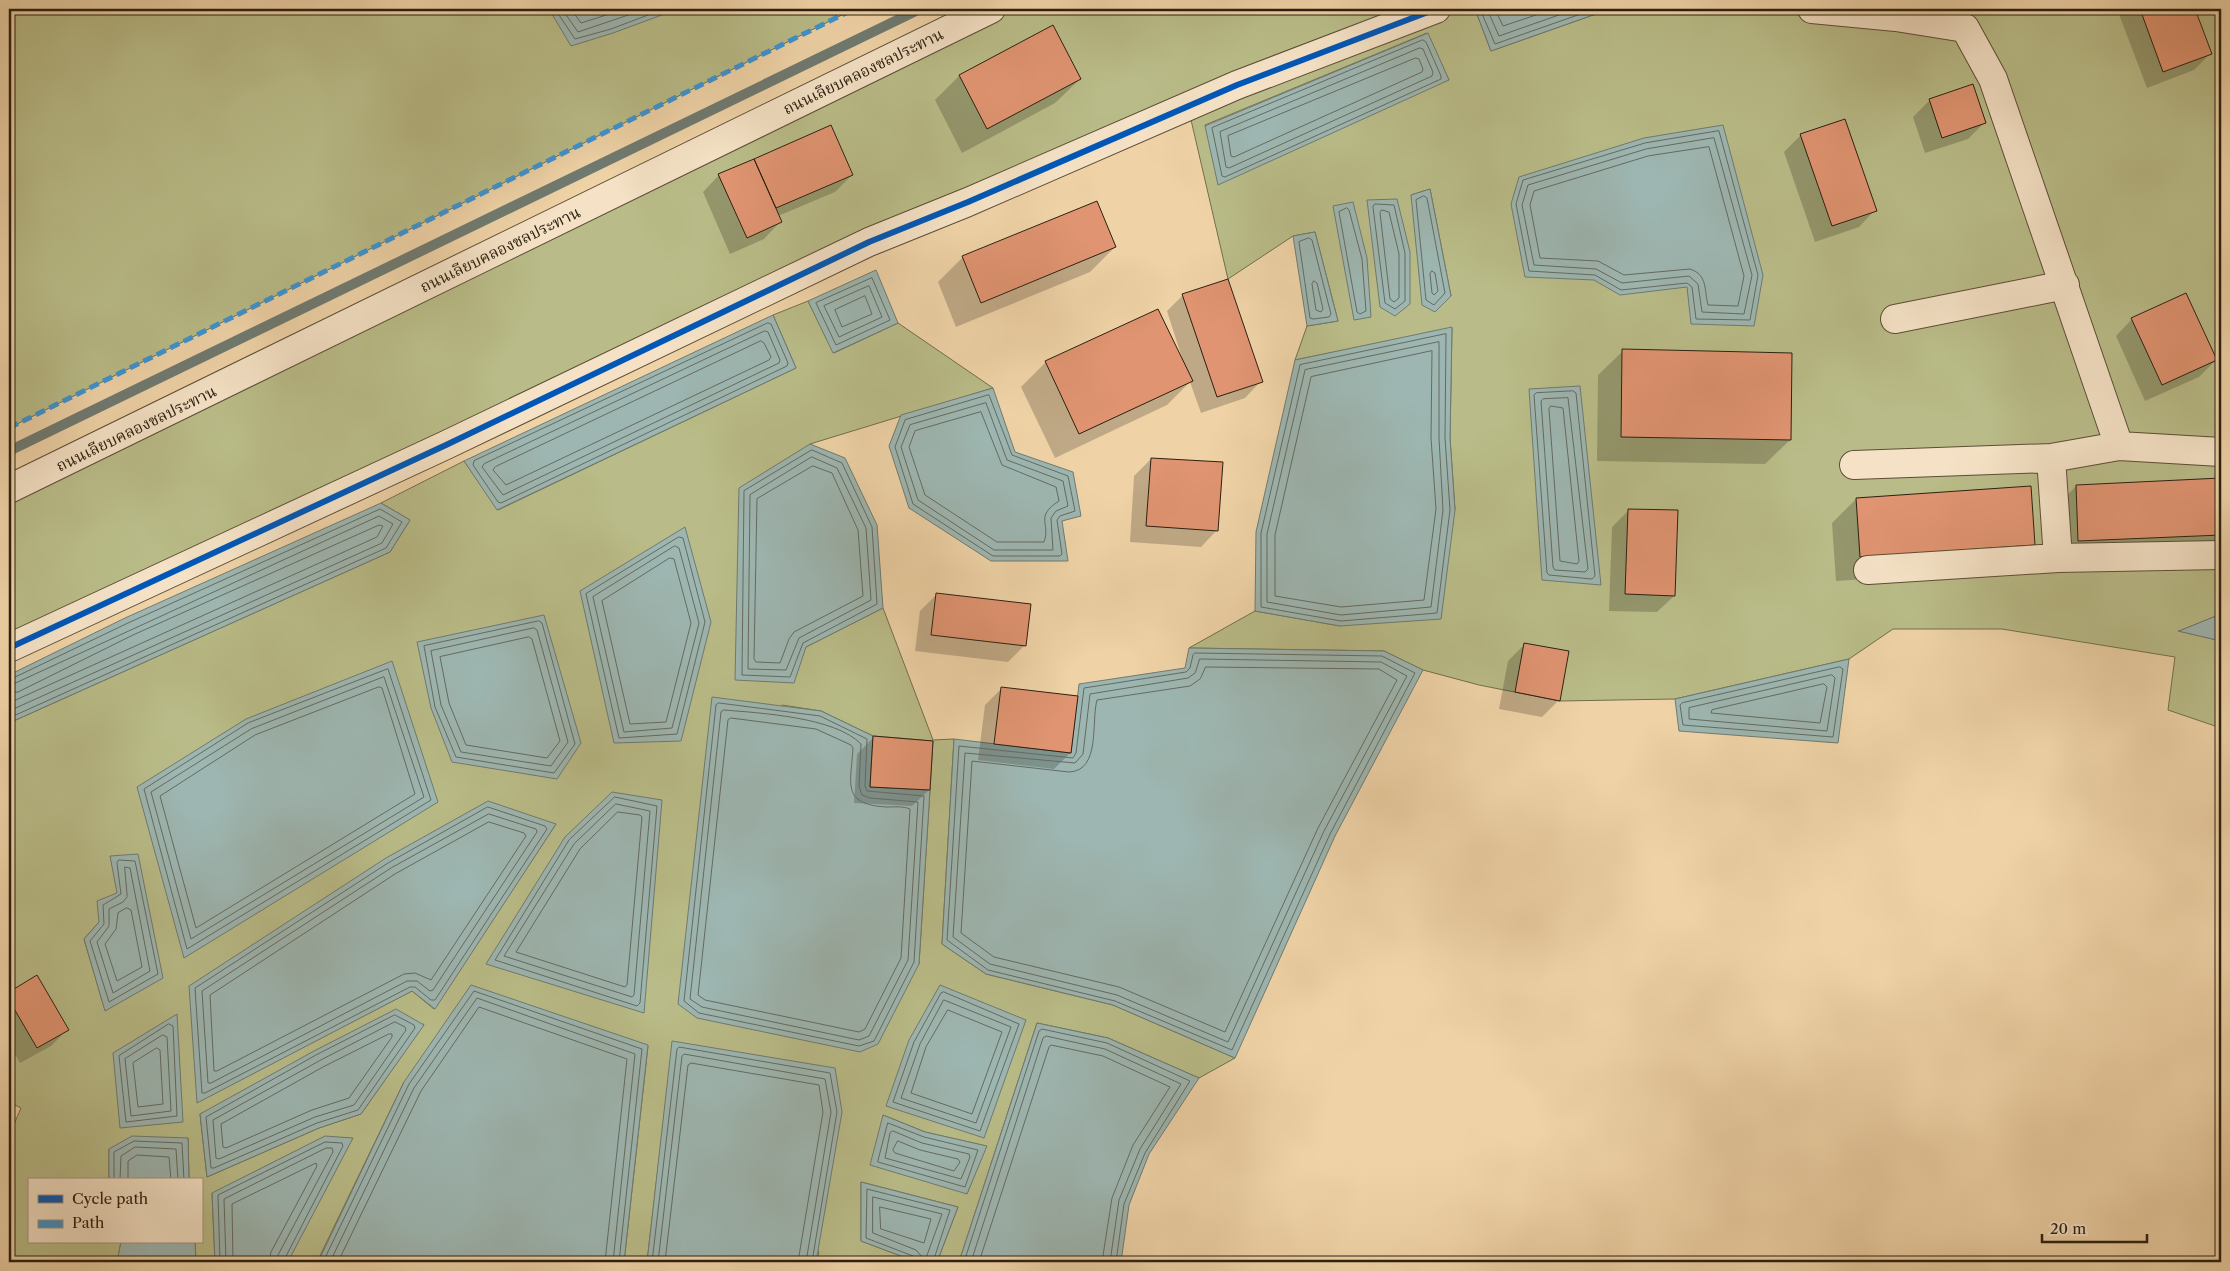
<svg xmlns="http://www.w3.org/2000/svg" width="2230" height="1271" font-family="'Libre Caslon Text','Noto Serif Thai',serif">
<rect width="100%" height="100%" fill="#efd3a7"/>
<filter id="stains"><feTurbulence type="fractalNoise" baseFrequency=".004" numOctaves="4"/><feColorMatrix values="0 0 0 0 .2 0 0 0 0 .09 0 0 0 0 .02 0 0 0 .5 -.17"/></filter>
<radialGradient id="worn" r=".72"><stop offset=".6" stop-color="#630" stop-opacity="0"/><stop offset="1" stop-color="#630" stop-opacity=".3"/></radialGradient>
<!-- green -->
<path fill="#b9bc88" stroke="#726e4c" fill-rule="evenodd" d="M9,9H854L9,428Z
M988,9H1475L1491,51L1610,9H2221V614L2179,631L2221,641V728L2168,710L2175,657L2002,629H1893L1849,659L1675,699L1560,701L1479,685L1423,670L1384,651L1189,648L1255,611L1340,626L1455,510L1450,438L1452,328L1295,360L1307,326L1338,321L1315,232L1293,236L1228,279L1188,107L9,640V485ZM1427,33L1449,80L1205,126V125ZM1430,189L1451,296L1411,195Z
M808,301L834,353L898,323L993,388L810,444L806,647L883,608L933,740L954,739L942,944L986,974L1113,1005L1235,1058L1199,1078L1108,1038L1037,1023L959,1262H937L958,1207L861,1182V1241L917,1262H816L819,1252L673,1041L647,1262H624L648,1046L404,1082L317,1262H286L291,1256L212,1193L215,1262H196L195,1242H201V1180H189L188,1138L109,1149V1180H29V1242H121L117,1262H9V1136L21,1108L9,1102V723L390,552L410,520L381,503L464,461L498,510L796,368L773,315ZM782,705L821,711L873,736L933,741L919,964ZM556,824L434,1009L412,991L197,1102ZM117,893L105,1010L84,939L99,922ZM424,1024L361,1114L319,1128L207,1177L200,1114ZM883,1115L925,1132L986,1146L967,1194Z"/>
<!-- water -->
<path fill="#9db6b1" stroke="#6f7a71" d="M549,9H678L613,33L571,46Z
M1475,9H1610L1491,51Z
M1428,33L1449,80L1218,185L1205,126Z
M1723,125L1763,275L1754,326L1691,324L1687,287L1620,295L1594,280L1525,277L1511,204L1519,177L1644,138Z
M1430,189L1451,296L1435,312L1422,305L1411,195Z
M1397,199L1410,252V304L1395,316L1380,307L1367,200Z
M1353,202L1367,258L1371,317L1354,320L1333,206Z
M1315,232L1338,321L1307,326L1293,236Z
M876,270L898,323L833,353L808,301Z
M773,315L796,368L497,510L464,461Z
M1452,327L1450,438L1455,510L1441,619L1340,626L1255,611L1256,532L1295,360Z
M1580,386L1601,585L1542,580L1529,389Z
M993,388L1015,452L1073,472L1081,516L1062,521L1068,561H991L909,508L889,446L901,415Z
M810,444L845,458L877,525L883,608L806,647L794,683L735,680L739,488Z
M381,503L410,520L390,552L9,723V675L125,618Z
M685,527L711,622L681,741L614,743L580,591Z
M2221,614V641L2178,631H2179Z
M544,615L581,743L557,779L452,762L431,708L417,642Z
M1189,648L1384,651L1423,670L1335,836L1235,1058L1113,1005L986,974L942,944L954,739L1071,753L1079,684L1185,668Z
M1849,659L1838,743L1679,731L1675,699Z
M392,661L438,802L184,958L137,787L246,719Z
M712,697L821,711L873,736L870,787L930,790L919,964L878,1044L860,1052L697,1018L678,1004Z
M612,792L662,800L644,1013L486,964L565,837Z
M488,801L556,824L435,1009L412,991L197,1103L189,986L386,858Z
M138,854L163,978L105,1011L84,939L99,922L97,901L117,893L110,856Z
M471,985L648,1045L624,1262H318L404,1082Z
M940,985L1026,1020L984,1138L886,1106L909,1040Z
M396,1009L424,1025L361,1114L319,1128L207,1177L200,1114L314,1051Z
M177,1014L183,1122L120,1128L113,1053Z
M1037,1023L1108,1038L1199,1078L1149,1154L1129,1205L1121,1262H959Z
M672,1041L835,1068L842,1112L816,1262H647Z
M883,1115L925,1132L987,1146L967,1194L870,1165Z
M132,1136L188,1138L189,1180H109V1149Z
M325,1136L353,1138L291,1256L286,1262H215L212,1193Z
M861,1182L958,1207L937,1262H917L861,1241Z
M121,1242H195L196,1262H117Z"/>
<!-- shadow -->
<path fill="#0003" d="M2117,9H2193L2210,54L2194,70L2147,88Z
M959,76L1080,79L1055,103L962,153L935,100Z
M1972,86L1985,122L1968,139L1925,153L1913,117L1929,101Z
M831,127L852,175L835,192L778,216L780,222L764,239L730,254L703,192L719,175Z
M1801,135L1875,210L1859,227L1815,242L1784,152Z
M1115,247L1090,272L956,327L938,282L963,257Z
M1183,295L1261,381L1245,398L1201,413L1190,382L1167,405L1055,458L1021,387L1046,362L1182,358L1167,311Z
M2132,319L2216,360L2199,377L2145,401L2116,336Z
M1623,351L1790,440L1765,464L1597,461L1598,375Z
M1151,459L1217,530L1201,547L1130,542L1134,476Z
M2221,480V558L2054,565L2052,511L2076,486Z
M1856,499L2034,545L2010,569L1836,581L1832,523Z
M1629,510L1674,596L1657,612L1609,611L1612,527Z
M937,594L1025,645L1008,662L915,651L920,611Z
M1525,644L1559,700L1542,717L1499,709L1508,661Z
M1001,689L1070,753L1054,769L978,760L985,705Z
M873,738L929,790L912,806L854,803L857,754Z
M37,977L67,1030L51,1046L20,1063L9,1044V993Z"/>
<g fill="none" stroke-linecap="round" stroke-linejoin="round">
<!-- shore -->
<path stroke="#646b61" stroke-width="1" d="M555,9L575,39L611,29L664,9
M562,9L578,32L646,9
M571,9L581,23L625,9
M1480,9L1495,44L1595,9
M1487,9L1499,36L1576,9
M1495,9L1503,26L1554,9
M1423,40L1426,42L1441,76V79L1225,177L1222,176L1212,128Z
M1420,48L1423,49L1433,72L1432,76L1229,168L1226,167L1220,132Z
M1416,58L1419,59L1423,69L1422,72L1234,157L1231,156L1228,136Z
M1719,131L1758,275L1750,320L1696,319L1692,287L1687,283L1621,290L1595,275L1529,271L1516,204L1523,180L1645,143Z
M1714,138L1752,275L1744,314L1702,312L1698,284L1689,276L1622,283L1596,269L1534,265L1522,205L1528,185L1646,149Z
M1709,147L1744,276L1738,306L1708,305C1704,290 1708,275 1690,269L1624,275L1598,261L1540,258L1530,205L1534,191L1648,156Z
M1424,196L1427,198L1445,293L1434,305L1426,300L1416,200Z
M1375,204L1394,205L1405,253V301L1395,309L1385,303L1373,207Z
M1347,208L1349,210L1362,259L1366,311L1360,314L1357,312L1339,212Z
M1382,210L1389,212L1399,254V298L1394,302L1390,299L1380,213Z
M1309,238L1312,240L1331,314L1329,317L1313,319L1310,318L1299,242Z
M1432,271L1435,273L1438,291L1434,295L1432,293L1430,274Z
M872,278L890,320L836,345L816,303Z
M1314,281L1317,283L1323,309L1321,312L1316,310L1312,284Z
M869,286L882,317L839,337L824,306Z
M865,296L872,314L842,327L835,310Z
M768,323L771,324L788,363L787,366L501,503L498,502L473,465L474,461Z
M765,331L768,332L780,360L779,363L503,495L482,467L484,464Z
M1446,334L1445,438L1450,510L1437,613L1341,621L1261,607V533L1300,365Z
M761,341L764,343L771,357L769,360L506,485L493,470L495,467Z
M1439,342V438L1443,510L1431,607L1341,615L1267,602V534L1305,370Z
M1432,351L1431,438L1436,509L1424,600L1341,607L1275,596V535L1311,377Z
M1573,391L1576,393L1595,576L1592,579L1549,575L1547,573L1534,395L1536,393Z
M989,395L1012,455L1068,476L1075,511L1060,516L1057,520L1062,554L1060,556H993L913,504L895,447L905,420Z
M1568,398L1588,569L1585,572L1555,570L1553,567L1541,401L1543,399Z
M986,403L1007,460L1063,481L1068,506L1056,511L1051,518L1053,550H994L918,500L901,447L910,425Z
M1551,406L1563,408L1579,561L1577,564L1560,561L1549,409Z
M981,412L1002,465L1056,487L1059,501C1034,517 1051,523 1044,542H997L925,495L909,447L915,431Z
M812,450L842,463L872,527L877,604L803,643L790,677L742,675L744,491Z
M812,457L837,468L866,528L871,600L799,638L786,670L748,669L750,495Z
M813,466L832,473L858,530L863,596L794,632L789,639L780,663L756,662L754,659L757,499Z
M679,537L683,538L705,622L677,734L619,738L586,594Z
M675,546L679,548L699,623L672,728L624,732L593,597Z
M670,558L674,559L691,623L666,722L630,724L602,601Z
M539,621L542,623L575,744L554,773L456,757L435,707L424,646Z
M534,628L537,630L568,742L551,766L461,752L441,705L431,651Z
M529,637L532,639L560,741L547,758L466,745L449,703L440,657Z
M1195,653L1382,656L1415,673L1330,834L1232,1050L1115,1001L988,970L947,940L959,746L1073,758L1076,753L1084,688L1186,672L1190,668L1193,655Z
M1200,659L1381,662L1407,676L1324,831L1228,1042L1117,995L990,964L953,937L965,753L1075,763L1083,754L1090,694L1188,678L1195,673Z
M1206,667L1379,669L1397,680L1318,828L1225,1032L1119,987L994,957L961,933L972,761L1069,772C1101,771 1091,721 1097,700L1190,686L1200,679Z
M1840,667L1843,669L1833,737L1683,725L1680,705L1682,703Z
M388,669L431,800L187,949L144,789L248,723Z
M1832,675L1835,678L1827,731L1689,719V708Z
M384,677L424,797L191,939L151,792L251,729Z
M9,680L128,623L380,509L402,522L386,548L9,718
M1824,684L1827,687L1820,723L1711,713L1712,710Z
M9,686L379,516L393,524L382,543L9,711
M379,687L382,688L415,794L196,928L160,796L255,735Z
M9,693L18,692L133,635L379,525L383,526L377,537L9,703
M719,703L820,716L867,739L865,786L867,791L924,796L914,962L874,1041L859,1046L699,1013L684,1001L716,705Z
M724,710C760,713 835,717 861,744L859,786L862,795L870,798L918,802L908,960L869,1036L859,1040L702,1007L690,999L721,712Z
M731,718L816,729L851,745L853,748C851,784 841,804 886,807C894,807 903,806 910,809L901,958L865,1029L859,1032L705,1000L698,995L728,720Z
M615,797L657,806L640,1003L637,1006L495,960L569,840Z
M616,804L650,811L634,995L632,997L504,956L574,844Z
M488,807L545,826L547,829L435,1000H431L415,987H410L205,1093H202L195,988L388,863Z
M618,812L640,815L642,817L627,985L625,987L516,952L580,849Z
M489,814L536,829L537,832L433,990L430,991L417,981H407L211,1083H208L202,991L391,868Z
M489,822L524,833L526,836L431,980L415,973L404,974L217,1071H214L210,995L395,874Z
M119,860L135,861L158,974L109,1002L90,941L104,924L103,905L121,894L117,863Z
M125,867L130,868L150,971L113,993L97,942L109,926V909L123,902L127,897Z
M127,908L131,910L142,967L117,981L105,944L116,929L118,913Z
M944,992L1019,1024L980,1131L893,1102L914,1042L941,993Z
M944,1000L1011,1027L976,1123L901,1098L920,1044Z
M948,1010L1002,1032L972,1114L911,1093L926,1047Z
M395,1015L414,1025L415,1028L358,1110L317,1123L214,1168H211L206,1117L316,1055Z
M395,1022L405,1027L406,1030L354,1105L315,1117L219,1159L216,1158L213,1120L319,1061Z
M169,1024L173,1026L177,1116L126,1122L119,1056Z
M389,1034H392V1037L349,1098L312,1110L226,1148L223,1147L221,1124L323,1067Z
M163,1035L167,1037L171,1111L131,1116L125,1059Z
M157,1048L160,1050L163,1104L138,1107L133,1063Z
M888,1123L924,1137L978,1150L965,1187L878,1162Z
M893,1131L922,1143L969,1154L970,1157L961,1179L885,1158L890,1133Z
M898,1141L920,1150L958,1159L960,1162L954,1171L895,1153L893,1150Z
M114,1180V1152L134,1141L182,1143L184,1180
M120,1180L121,1156L135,1147L176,1149L178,1180
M128,1180V1161L137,1155L169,1157L171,1180
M873,1197L942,1214L926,1258H923L916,1250L873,1233Z
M880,1207L931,1219L924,1243L881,1229Z
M220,1262L218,1195L325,1142L342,1143L343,1146L283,1262
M226,1262L224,1199L326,1148H332L333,1152L278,1255L277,1262
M233,1262L232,1204L316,1163L317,1166L271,1252L269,1262
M323,1262L409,1084L474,991L642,1049L619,1262
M330,1262L414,1088L477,998L635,1054L613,1262
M338,1262L421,1091L479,1007L627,1059L605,1262
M652,1262L677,1049L679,1047L830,1073L837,1112L812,1262
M658,1262L682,1056L684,1054L825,1079L831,1112L806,1262
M665,1262L688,1065L691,1063L819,1085L823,1112L798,1262
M916,1262L913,1256L866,1238L867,1189L950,1210L933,1262
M964,1262L1039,1031L1042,1029L1107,1043L1190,1081L1145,1153L1124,1204L1116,1262
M971,1262L1043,1038L1046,1036L1105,1049L1181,1084L1140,1149L1119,1200L1110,1262
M979,1262L1049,1047L1051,1045L1103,1056L1170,1087L1133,1145L1112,1198L1102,1262"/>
<!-- stream -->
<path stroke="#6f7a71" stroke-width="10" d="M9,451L920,9"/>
</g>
<!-- building -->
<path fill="#e09471" stroke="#2b2011" d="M2140,9H2195L2212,54L2163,72Z
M1053,25L1081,79L987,129L959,75Z
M1973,84L1986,123L1942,138L1929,99Z
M1845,119L1877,211L1832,226L1800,134Z
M831,125L853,175L776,208L754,159Z
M754,159L782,222L747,238L718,174Z
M1097,201L1116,247L981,303L962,256Z
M1228,279L1263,382L1217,397L1182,294Z
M2186,293L2217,360L2162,385L2131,318Z
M1158,309L1193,381L1079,434L1045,361Z
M1622,349L1792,353L1791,440L1621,437Z
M1151,458L1223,462L1218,531L1146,526Z
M2221,478V535L2078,541L2076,485Z
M2031,486L2035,545L1860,557L1856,498Z
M1628,509L1678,510L1675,596L1625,594Z
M936,593L1031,604L1026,646L931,635Z
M1524,643L1569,651L1560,701L1515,692Z
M1001,687L1078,696L1071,753L994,744Z
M873,736L933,741L930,790L870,787Z
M37,975L69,1030L37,1048L9,1000V992Z"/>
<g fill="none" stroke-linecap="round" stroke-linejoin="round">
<!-- minor casing -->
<g stroke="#5c4d36" stroke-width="30">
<path id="minor" d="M1812,9L1896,17L1965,28L1993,79L2119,446L2221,452
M1895,319L2065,285
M2051,458L2119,446
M1854,465L2051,458L2058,558
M9,489L991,9
M1868,570L2058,558L2221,555
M9,648L446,445L869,242L968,202L1237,85L1436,9"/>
</g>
<!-- minor -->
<use href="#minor" stroke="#f5e2c6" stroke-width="28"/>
<!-- quiet -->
<path stroke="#3c94d3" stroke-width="5" stroke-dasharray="10 5" stroke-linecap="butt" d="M9,428L854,9"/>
<!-- cycleway casing -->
<g stroke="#f5e2c6" stroke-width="9">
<path id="cycleway" d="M9,648L446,445L869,242L968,202L1237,85L1436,9"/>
</g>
<!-- cycleway -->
<use href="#cycleway" stroke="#0057b8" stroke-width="6"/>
</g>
<g text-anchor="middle" stroke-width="4" stroke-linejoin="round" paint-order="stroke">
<!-- street labels -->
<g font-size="16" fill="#2b2011" stroke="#f5e2c6">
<text transform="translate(863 71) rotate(-26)" y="6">ถนนเลียบคลองชลประทาน</text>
<text transform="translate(500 249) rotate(-26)" y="6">ถนนเลียบคลองชลประทาน</text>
<text transform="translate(136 428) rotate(-26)" y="6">ถนนเลียบคลองชลประทาน</text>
</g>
</g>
<!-- margin -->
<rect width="2230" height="1271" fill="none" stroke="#efd3a7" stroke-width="30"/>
<rect x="10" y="10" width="2210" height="1251" fill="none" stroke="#2b2011" stroke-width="2.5"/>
<rect x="15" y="15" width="2200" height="1241" fill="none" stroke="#2b2011"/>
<!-- legend -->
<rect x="28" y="1178" width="175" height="65" fill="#f5e2c6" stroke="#a4947e"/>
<rect x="38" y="1195" width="25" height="8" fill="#0057b8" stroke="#a4947e"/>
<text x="72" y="1204" font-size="15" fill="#2b2011">Cycle path</text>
<rect x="38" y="1220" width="25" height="8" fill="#3c94d3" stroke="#a4947e"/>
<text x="72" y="1228" font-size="15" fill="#2b2011">Path</text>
<!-- scale -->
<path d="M2042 1234v8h105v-8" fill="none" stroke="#2b2011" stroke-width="2.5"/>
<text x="2050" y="1234" font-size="15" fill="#2b2011" stroke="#f5e2c6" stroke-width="4" paint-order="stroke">20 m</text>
<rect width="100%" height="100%" filter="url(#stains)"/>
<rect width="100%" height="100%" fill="url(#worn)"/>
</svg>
